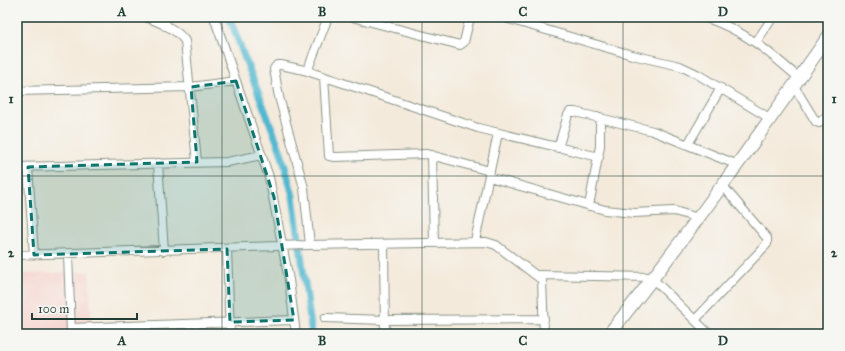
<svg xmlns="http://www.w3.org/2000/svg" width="845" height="351" font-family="'IM FELL Great Primer',serif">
<rect width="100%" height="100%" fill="#f6f6f2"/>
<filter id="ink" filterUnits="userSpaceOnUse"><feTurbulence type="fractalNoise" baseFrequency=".025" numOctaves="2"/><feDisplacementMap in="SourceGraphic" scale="8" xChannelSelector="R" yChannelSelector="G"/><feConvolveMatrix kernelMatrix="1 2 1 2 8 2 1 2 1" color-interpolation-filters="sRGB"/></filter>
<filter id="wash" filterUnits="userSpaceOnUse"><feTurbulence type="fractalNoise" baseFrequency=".012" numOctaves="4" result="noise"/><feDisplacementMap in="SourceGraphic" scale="16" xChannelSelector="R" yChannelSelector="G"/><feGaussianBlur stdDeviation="0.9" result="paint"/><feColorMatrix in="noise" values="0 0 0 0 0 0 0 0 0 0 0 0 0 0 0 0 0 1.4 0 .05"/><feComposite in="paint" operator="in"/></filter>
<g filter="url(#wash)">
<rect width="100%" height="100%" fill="#f4eadb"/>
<!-- built -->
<path fill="#f7d0ca" d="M89,272L92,334H17V274Z"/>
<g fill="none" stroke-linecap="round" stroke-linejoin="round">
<!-- canal -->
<path stroke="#51b8d0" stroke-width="7" d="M229,17L281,152L293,196L312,334"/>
</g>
</g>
<g filter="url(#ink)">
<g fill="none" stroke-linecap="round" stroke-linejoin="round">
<!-- street casing -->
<g stroke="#8a9488" stroke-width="10">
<path id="street" d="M146,17C159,22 177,29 185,41L197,162
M214,17L269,177L289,280L296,334
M352,17L460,45L464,42L470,17
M502,17L632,55L680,66L697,74L771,119
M704,17C745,31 767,50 799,78
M825,17L828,19
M165,26L166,17
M756,42L773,17
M304,70L478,128L599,157
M324,77L329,156L335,157L427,154L490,171
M794,86L816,122L819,123L828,115
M17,91L191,87L236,81
M688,144L721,88
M558,148L568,115L570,112H575L653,131L738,165
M432,155L434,242
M158,163L164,251
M17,167L227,162L262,155
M28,167L34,255
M489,177L605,210L634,213L674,211L699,218
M589,206L600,146V117
M475,241L498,133
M384,244L385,334
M310,245L304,188L279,97L274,69L277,65H281L304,70L308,69L328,17
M227,249L230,334
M68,254L71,333
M17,255L307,245L486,242L496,245L542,280L544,334
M539,275L651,277L709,334
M325,318L385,320L544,319
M695,320L767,244V238L723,186
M71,328L294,320"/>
</g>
<!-- secondary casing -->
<g stroke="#8a9488" stroke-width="14">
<path id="secondary" d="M609,334C686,238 757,138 828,37"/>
</g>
<!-- street -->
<use href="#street" stroke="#fff" stroke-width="8"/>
<!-- secondary -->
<use href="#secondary" stroke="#fff" stroke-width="12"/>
</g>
</g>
<!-- marked area -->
<path fill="#0f766e" fill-opacity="0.2" stroke="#0f766e" stroke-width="3" stroke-dasharray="8 5" stroke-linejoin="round" d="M236,81L274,197L294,320L230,322L227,249L34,255L28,167L197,162L191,87Z"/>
<!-- grid -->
<path fill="none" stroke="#1f3d34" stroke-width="1" stroke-opacity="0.55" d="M222,17V334M422,17V334M623,17V334M17,176H828"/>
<!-- margin -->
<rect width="845" height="351" fill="none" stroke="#f6f6f2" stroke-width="44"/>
<!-- scale -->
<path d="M32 313v6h105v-6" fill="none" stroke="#1f3d34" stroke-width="2"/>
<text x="38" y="313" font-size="12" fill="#1f3d34" stroke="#f6f6f2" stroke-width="3" paint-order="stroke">100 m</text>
<rect x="22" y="22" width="801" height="307" fill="none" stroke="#1f3d34" stroke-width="1.5"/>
<g font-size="13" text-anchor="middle" font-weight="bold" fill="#1f3d34">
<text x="122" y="16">A</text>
<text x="322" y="16">B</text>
<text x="523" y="16">C</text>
<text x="723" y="16">D</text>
<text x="11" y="103">1</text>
<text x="834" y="103">1</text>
<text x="11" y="257">2</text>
<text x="834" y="257">2</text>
<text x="122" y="345">A</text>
<text x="322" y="345">B</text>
<text x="523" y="345">C</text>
<text x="723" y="345">D</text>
</g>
</svg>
